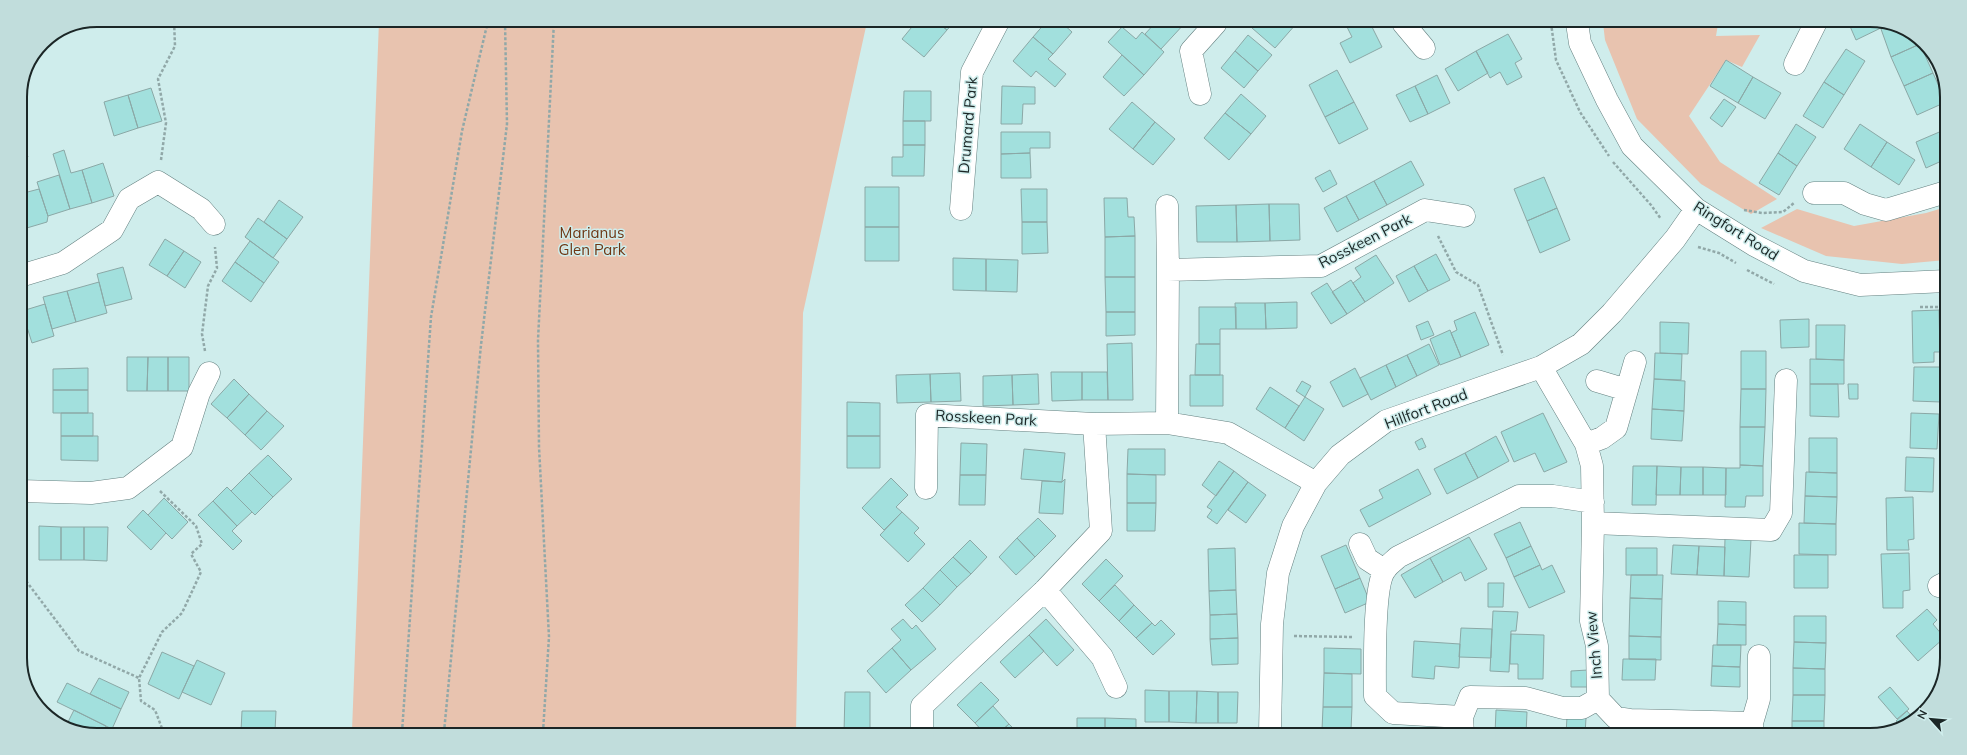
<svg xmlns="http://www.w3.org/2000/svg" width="1967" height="755" font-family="Mulish,sans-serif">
<rect width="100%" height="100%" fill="#cfedec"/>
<!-- green -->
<path fill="#e8c3af" d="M379,21L867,22L803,313L796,733L352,731Z
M1603,23L1718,24L1716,36L1760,35L1742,67L1726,60L1689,116L1720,162L1777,199L1751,214L1701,184L1637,119L1605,40Z
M1946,207V260L1902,264L1826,256L1761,228L1797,209L1854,226L1926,213Z"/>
<!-- building -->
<path fill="#a2e0dd" stroke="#8ba8a6" d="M916,22H937L947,30L924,57L902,39Z
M937,22H954L947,30Z
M1046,22H1061L1072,32L1053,54L1033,37Z
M1156,22L1185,23L1161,49L1145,34Z
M1256,23H1295L1296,24L1275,48L1252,28Z
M1345,23H1370L1382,47L1350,63L1340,43L1352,37Z
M1849,24H1887V25L1856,40Z
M1892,24H1895L1919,41L1920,44L1891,57L1881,29Z
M1122,27L1136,39L1142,32L1164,52L1144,75L1108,42Z
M1508,34L1522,59L1515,63L1522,77L1507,85L1500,72L1490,78L1476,51Z
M1248,35L1272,55L1258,71L1235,51Z
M1033,37L1053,54L1048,59L1066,74L1055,87L1036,71L1031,77L1013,61Z
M1920,44L1933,73L1904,86L1891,57Z
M1846,49L1865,61L1844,95L1824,82Z
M1235,51L1258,71L1244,88L1221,68Z
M1476,51L1488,73L1458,91L1445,69Z
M1122,55L1144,75L1124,96L1103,77Z
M1726,60L1753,77L1738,103L1710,86Z
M1337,70L1354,102L1325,117L1309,85Z
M1933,73L1946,102L1917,115L1904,86Z
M1437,75L1450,103L1428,114L1415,86Z
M1753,77L1781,93L1765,119L1738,103Z
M1824,82L1844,95L1823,128L1803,116Z
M1002,86L1035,87V104H1023L1022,124H1001Z
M1415,86L1428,114L1410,122L1396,95Z
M151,88L162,121L138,128L128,95Z
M904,91H931V121H903Z
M1241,94L1266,116L1251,134L1225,113Z
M128,95L138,128L114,136L104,102Z
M1724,99L1736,107L1722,127L1710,118Z
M1132,102L1155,122L1133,149L1109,129Z
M1354,102L1368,129L1339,144L1325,117Z
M1225,113L1251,134L1229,160L1204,138Z
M903,121H925V145H903Z
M1155,122L1175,139L1153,165L1133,149Z
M1796,124L1816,137L1797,166L1778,153Z
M1860,124L1887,142L1871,167L1844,149Z
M1944,130L1947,135L1946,159L1926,168L1916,142Z
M1001,132H1050V148H1030V153L1001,154Z
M1887,142L1915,160L1899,185L1871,167Z
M24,145L28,157L20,159V146Z
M903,145H925L924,176H892V157H903Z
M64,150L71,173L82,170L92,203L70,209L53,154Z
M1030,153L1031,178H1001V154Z
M1778,153L1797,166L1779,195L1759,183Z
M1411,161L1424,185L1387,205L1374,181Z
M103,163L114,196L92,203L82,170Z
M1330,170L1337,184L1323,192L1315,178Z
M59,175L70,209L48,216L37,182Z
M1544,177L1557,208L1527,221L1514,189Z
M1374,181L1387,205L1359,220L1346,196Z
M865,187H899V227H865Z
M39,189L48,216L47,222L20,230V194Z
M1021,189H1047V222H1022Z
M1346,196L1359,220L1337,232L1324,208Z
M1104,198H1127L1128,217H1134L1135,236L1105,237Z
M279,200L303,217L287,239L264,222Z
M1269,204H1299L1300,240L1270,241Z
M1269,204L1270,241L1237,242L1236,205Z
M1236,205L1237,242H1197L1196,206Z
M1557,208L1570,240L1540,253L1527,221Z
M258,218L287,239L273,258L245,237Z
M1022,222H1047L1048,253L1022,254Z
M865,227H899V261H865Z
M1135,236V277H1105V237Z
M165,239L184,251L167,276L149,265Z
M250,241L279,262L264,283L235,262Z
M184,251L201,262L185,288L167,276Z
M1436,254L1450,280L1428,291L1414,266Z
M1376,255L1394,283L1365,302L1353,283L1361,277L1355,268Z
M953,258L986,259V291L953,290Z
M986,259L1018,260L1017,292L986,291Z
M235,262L264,283L251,302L222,281Z
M1414,266L1428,291L1409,302L1396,276Z
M123,267L132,299L105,306L97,274Z
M1105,277H1135V312H1106Z
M1351,280L1365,302L1347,314L1332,292Z
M99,282L107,313L76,322L67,291Z
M1327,283L1347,314L1331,324L1311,293Z
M67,291L76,322L52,329L43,297Z
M1297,302V328L1266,329L1265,303Z
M1235,303H1265L1266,329H1236Z
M45,304L54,336L32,343L22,311Z
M1199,307H1236V329H1220V344H1199Z
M1939,310L1940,352H1934V362L1913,363L1912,311Z
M1106,312H1135V335L1106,336Z
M1475,312L1489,345L1461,357L1451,333L1457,330L1454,321Z
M1809,319V347L1781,348L1780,320Z
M1428,321L1434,335L1421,340L1416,326Z
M1660,322L1689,323L1688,354L1660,353Z
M1816,325H1845L1844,360L1816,359Z
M1450,330L1461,357L1440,365L1430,339Z
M1132,343L1133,400H1108L1107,344Z
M1196,344H1220V375H1195Z
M1429,344L1439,365L1417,376L1407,355Z
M1741,351H1766V389H1741Z
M1655,353L1682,354L1681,380L1654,379Z
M1407,355L1417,376L1396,387L1386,365Z
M127,357H148L147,391H127Z
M148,357H168V391H147Z
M168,357H189V391H168Z
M1810,359L1844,360V384H1810Z
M1386,365L1396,387L1371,400L1360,378Z
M1914,367H1942L1941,402L1913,401Z
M88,368V390H53V369Z
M1355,368L1368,394L1343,407L1330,382Z
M1051,372H1082V400L1052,401Z
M1082,372H1107L1108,400H1082Z
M960,373L961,401L931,402L930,374Z
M930,374L931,402L897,403L896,375Z
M1038,374L1039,404L1013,405L1012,375Z
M1012,375L1013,405L983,406V376Z
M1190,375H1223V406H1190Z
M234,379L249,394L227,418L211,404Z
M1654,379L1685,381L1684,411L1652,409Z
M1302,381L1311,386L1305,397L1296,391Z
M1810,384H1838L1839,417L1810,416Z
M1848,384H1858V399H1849Z
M1270,387L1299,406L1285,428L1256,409Z
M1741,389H1766L1765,427H1740Z
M53,390H88V413H53Z
M249,394L267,411L245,435L227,418Z
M1305,397L1324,409L1304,441L1285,428Z
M847,402L880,403V436H847Z
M1652,409L1684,411L1682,441L1651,439Z
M267,411L284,426L261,450L245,435Z
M61,413H93V436H61Z
M1543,413L1567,462L1544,472L1535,453L1514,462L1501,432Z
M1911,413L1939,414L1937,449L1910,448Z
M1740,427H1765L1763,466L1740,465Z
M61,436H98V461L61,460Z
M847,436H880V468H847Z
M1496,436L1509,461L1478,478L1465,453Z
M1422,438L1426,447L1419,450L1415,442Z
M1809,438H1837V473L1809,472Z
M961,443L987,444L986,475H960Z
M1024,449L1065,453L1062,482L1021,479Z
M1128,449H1165V475L1127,474Z
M1465,453L1478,478L1447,494L1434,469Z
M268,455L292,479L273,497L249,473Z
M1906,457L1934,458L1933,492L1905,491Z
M1219,461L1234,471L1216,496L1202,485Z
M1740,465L1763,466V496H1746L1745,507H1725L1726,468H1740Z
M1633,466H1657L1656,505H1632Z
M1657,466L1681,467L1680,495H1656Z
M1681,467H1703V495H1680Z
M1703,467L1726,468V495H1703Z
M1418,469L1431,494L1369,527L1360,510L1383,498L1379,490Z
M1234,471L1248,482L1217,524L1207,517L1212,510L1207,507Z
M1806,472L1837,473V497L1805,496Z
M249,473L273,497L255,515L231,491Z
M1127,474L1156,475V503H1127Z
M960,475H986L985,505H959Z
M891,478L908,495L896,507L902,512L884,530L862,508Z
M1065,479L1063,514L1039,513L1042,481L1062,482Z
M1248,482L1266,495L1246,523L1228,510Z
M227,487L252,512L237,526L213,501Z
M1805,496L1837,497L1836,524L1804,523Z
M1913,497L1914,539L1908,540L1909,550H1887L1886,498Z
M164,498L188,522L172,539L148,515Z
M213,501L237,526L232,531L242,541L233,550L198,515Z
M1127,503H1156L1155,531H1127Z
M143,510L166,533L151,550L127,527Z
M902,512L919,528L914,533L925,544L908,562L880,535Z
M1038,518L1056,536L1035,557L1017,538Z
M1520,522L1531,546L1506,558L1494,534Z
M1799,523L1836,524V555L1799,554Z
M39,526L61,527V560H39Z
M61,527H84V560H61Z
M84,527H108L107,561L84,560Z
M1469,537L1487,569L1465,581L1461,572L1443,582L1430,558Z
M1017,538L1035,557L1016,575L999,557Z
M1725,538L1751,539L1749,577L1724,576Z
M970,540L987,557L971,574L953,557Z
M1346,545L1360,578L1335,589L1321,556Z
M1673,545L1699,546L1697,575L1671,574Z
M1531,546L1540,565L1514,577L1506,558Z
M1699,546L1725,547L1724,576L1697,575Z
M1235,548L1236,590L1209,591L1208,549Z
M1626,548H1657V575H1626Z
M1909,553L1910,590L1903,591V608H1883L1881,554Z
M1794,555H1828V588H1794Z
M953,557L971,574L957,587L940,570Z
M1430,558L1443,582L1415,598L1401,575Z
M1106,559L1123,576L1099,601L1082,584Z
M1540,565L1542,570L1552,565L1565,592L1529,608L1514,577Z
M940,570L957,587L940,605L923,588Z
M1631,575H1663L1662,599L1630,598Z
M1360,578L1370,602L1345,613L1335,589Z
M1488,583H1504L1503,607H1488Z
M1115,585L1134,605L1119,621L1099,601Z
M923,588L940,605L922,622L905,605Z
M1236,590L1237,614L1210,615L1209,591Z
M1630,598L1662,599L1661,637L1629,636Z
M1718,601L1746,602V625L1718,624Z
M1134,605L1152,623L1136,638L1119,621Z
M1927,609L1937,620L1933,624L1943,636V639L1918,661L1896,636Z
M1493,611L1518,612L1516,631H1511L1509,672L1490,671Z
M1237,614L1238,638L1210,639V615Z
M1794,616H1826V643L1794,642Z
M903,619L912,629L916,625L936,649L911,670L892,648L901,640L891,629Z
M1046,619L1074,650L1057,666L1029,635Z
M1161,620L1175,634L1153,655L1136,638L1152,623L1155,626Z
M1718,624L1746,625V645H1717Z
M1461,628L1492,629L1491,658L1459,657Z
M1511,634L1544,635L1543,679H1518V664H1510Z
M1029,635L1044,651L1015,678L1000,662Z
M1629,636L1661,637V660L1629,659Z
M1238,638V664L1212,665L1210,639Z
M1414,641L1460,644L1459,668L1435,666L1434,679L1412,677Z
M1794,642L1826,643L1825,669L1793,668Z
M1713,645H1741L1740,667L1712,666Z
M892,648L911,670L886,693L867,671Z
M1324,648L1361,649V674L1324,673Z
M162,652L194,666L179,699L148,684Z
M1623,659H1656L1655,680H1622Z
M197,660L225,673L211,705L182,692Z
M1712,666L1740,667V687L1711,686Z
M1793,668L1825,669V695H1793Z
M1588,670V687H1571V671Z
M1324,673L1352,674V707H1323Z
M99,678L129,692L121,709L90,694Z
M981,682L999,700L975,723L957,705Z
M67,683L121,709L112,729L57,702Z
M1890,687L1909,709L1897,719L1878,697Z
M1145,690L1169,691V722H1145Z
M1169,691H1197L1196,723L1169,722Z
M1197,691L1218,692V723H1196Z
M845,692H870V733H844Z
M1218,692H1238L1237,723H1218Z
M1793,695H1825L1824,721H1792Z
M993,706L1009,724L999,733H984L975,723Z
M1323,707H1352L1351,730H1322Z
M74,710L106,726L104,731H72L66,726Z
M1496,710L1527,712L1526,734H1495Z
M242,711H276L275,731H241Z
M1907,711L1915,720L1900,725L1896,721Z
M1567,717L1586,718L1585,734H1566Z
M1077,718H1105V733H1077Z
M1105,718L1136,719V733H1105Z
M1792,721H1824V735H1792Z
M1009,724L1018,733H999Z
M1322,730H1351V734H1322Z
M1652,733L1687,735L1652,734Z"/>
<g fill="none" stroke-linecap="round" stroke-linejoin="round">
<!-- minor casing -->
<g stroke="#658180" stroke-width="23">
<path id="minor" d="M1403,23L1424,48
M1577,23L1580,43L1607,100L1632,146L1696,209L1754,245L1804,271L1860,285L1946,281
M1795,64L1815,24
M1200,94L1191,51L1216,23
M1814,193H1844L1865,204L1886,210L1946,192
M1167,206L1168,270L1167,423
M961,209L972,72L998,22
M1168,270L1321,266L1425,210L1464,216
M20,276L63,263L112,230L129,199L158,182L201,209L214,224
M1541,367L1586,444L1592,466L1593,523L1591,621L1597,646L1598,699L1616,718L1630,720L1752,723
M1597,381L1627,390
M1586,444L1602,438L1616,428L1635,362
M926,488L927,415L1094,424L1167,423L1228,433L1316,483
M20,491L91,493L128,488L182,447L199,393L209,373
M1593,523L1771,530L1781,513L1786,380
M1360,544L1367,559L1384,570
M1939,586L1943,584
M1045,590L1102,657L1116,687
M1462,717L1393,713L1375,696C1375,672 1373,586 1385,570C1388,565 1394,561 1398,557L1519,496H1553L1593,502
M922,733V706L1045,590L1101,531L1094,424
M1270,734L1272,624L1278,573L1293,526L1316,483L1340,455L1386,421L1541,367L1581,344L1612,313L1675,239L1696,209
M1463,734L1462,717L1470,697L1526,698L1563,708H1582L1598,699
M1752,735V723L1759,699V656"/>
</g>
<!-- path -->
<path stroke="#91a8a8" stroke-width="2.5" stroke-dasharray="3 2" stroke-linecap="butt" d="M1551,23L1556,60L1580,112L1609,156
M161,160L166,123L158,79L175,46L174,20
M1613,162L1651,205L1661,219
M1744,210L1762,213L1783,212L1794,203
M1438,236L1456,272L1478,285L1503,355
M1698,247L1719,253L1736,263
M1747,270L1774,284
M1920,307H1945
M205,351L202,334L208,286L217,268L215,247
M160,491L196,526L202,544L191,554L201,572L182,613L162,632L139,678L141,701L155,710L163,731
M20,573L79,651L139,678
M1294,636L1353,637
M402,732L431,317L462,131L488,21
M444,732L481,345L507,124L505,21
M543,732L549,637L539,447L538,340L554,21"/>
<!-- minor -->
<use href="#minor" stroke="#fff" stroke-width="22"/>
</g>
<g text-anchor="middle" stroke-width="3" stroke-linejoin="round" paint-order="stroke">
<!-- street labels -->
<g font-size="15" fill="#1b2626" stroke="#cfedec">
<text transform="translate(968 125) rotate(-85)" y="5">Drumard Park</text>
<text transform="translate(1736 231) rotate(32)" y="5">Ringfort Road</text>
<text transform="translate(1365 241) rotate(-27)" y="5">Rosskeen Park</text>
<text transform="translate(1426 409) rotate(-21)" y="5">Hillfort Road</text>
<text transform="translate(986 418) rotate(3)" y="5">Rosskeen Park</text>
<text transform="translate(1594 645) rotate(-95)" y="5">Inch View</text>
</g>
<!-- park labels -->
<g font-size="15" fill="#6e3613" stroke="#cfedec">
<text x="592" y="238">Marianus<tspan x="592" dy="17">Glen Park</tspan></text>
</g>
</g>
<!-- crop -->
<path d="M0 0H1967V755H0ZM97 27H1870A70 70 0 0 1 1940 97V658A70 70 0 0 1 1870 728H97A70 70 0 0 1 27 658V97A70 70 0 0 1 97 27Z" fill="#c1dddc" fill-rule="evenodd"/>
<path fill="none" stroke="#1b2626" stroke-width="2" d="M97 27H1870A70 70 0 0 1 1940 97V658A70 70 0 0 1 1870 728H97A70 70 0 0 1 27 658V97A70 70 0 0 1 97 27Z"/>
<!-- north arrow -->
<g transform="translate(1931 719) rotate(297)" stroke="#cfedec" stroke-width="3" paint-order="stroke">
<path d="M0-3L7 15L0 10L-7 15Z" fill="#1b2626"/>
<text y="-6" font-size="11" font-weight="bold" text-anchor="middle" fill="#1b2626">N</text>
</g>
</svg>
